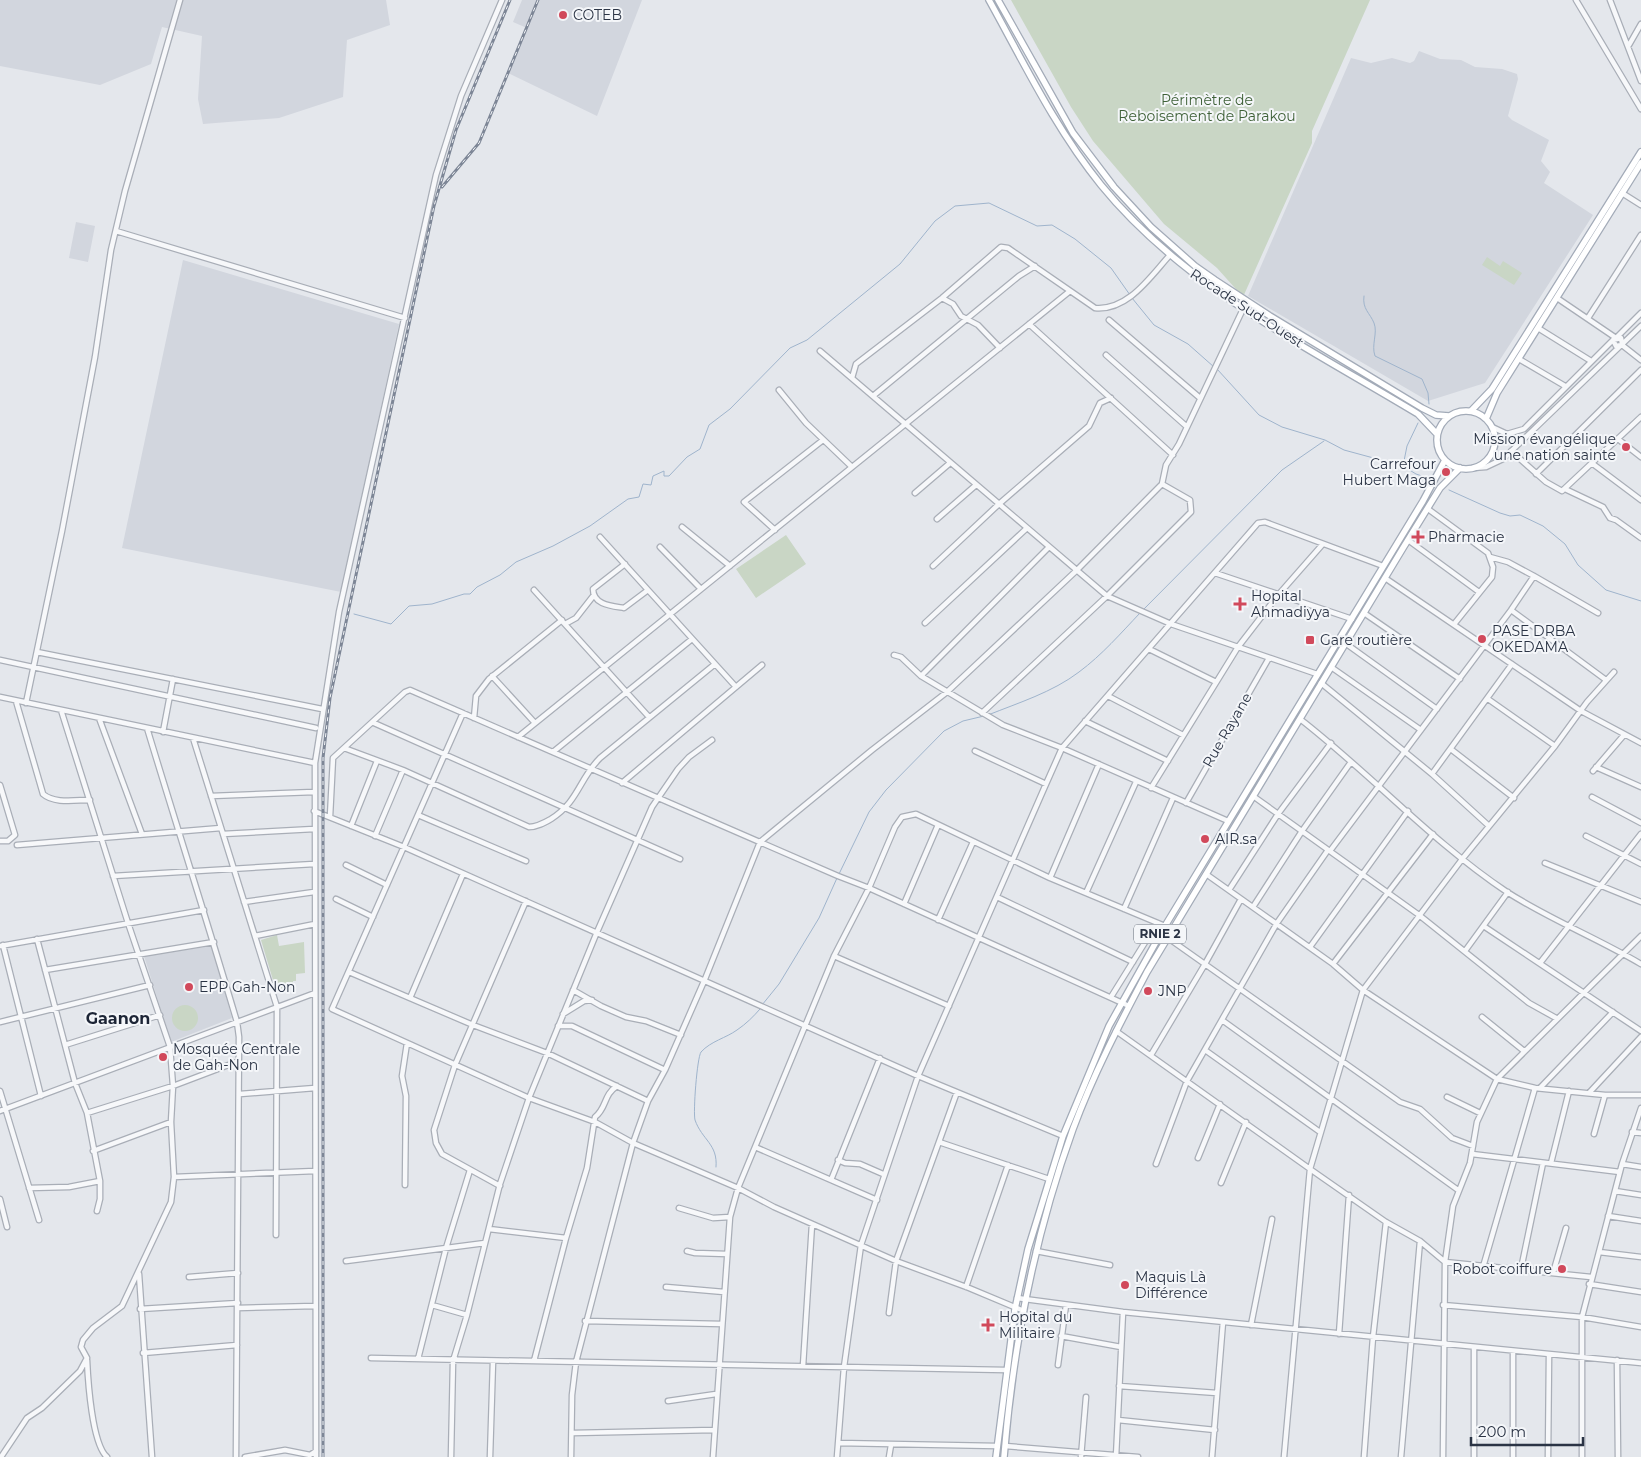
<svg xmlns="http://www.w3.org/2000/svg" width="1641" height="1457" font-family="Montserrat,sans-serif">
<rect width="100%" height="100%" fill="#e4e7ec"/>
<!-- built -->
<path fill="#d2d6de" d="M0,0H386L390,25L347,40L343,97L279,118L203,124L198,99L202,36L162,27L151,64L100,85L0,66Z
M522,0H642L597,116L508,73L527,28L513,22Z
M1419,51L1440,59L1461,60L1475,67L1502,69L1517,74L1518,79L1508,116L1512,120L1549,140L1541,161L1550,172L1544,183L1593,215L1485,383L1428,401L1248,296L1351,58L1371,63L1392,58L1410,63L1414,61Z
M76,222L95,226L88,262L69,258Z
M183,260L399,324L341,592L122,548Z
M212,946L232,1018L171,1042L144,956Z"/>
<!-- green -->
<path fill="#c9d6c5" d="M1011,0H1370L1312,131V143L1243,297L1217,268L1164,224L1093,141L1071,107Z
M1487,257L1500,266L1503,261L1522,273L1514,285L1482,265Z
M786,535L806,564L756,598L736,569Z
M277,935L279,946L304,942L305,973L296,974V981H293V984L276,990L261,940Z
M172 1018a13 13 0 1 1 26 0a13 13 0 1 1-26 0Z"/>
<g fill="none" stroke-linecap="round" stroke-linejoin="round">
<!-- stream -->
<path stroke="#9fb4cc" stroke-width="1" d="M1364,296C1362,309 1370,313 1374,323C1378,333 1371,345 1375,356L1422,379L1428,393L1429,404
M1132,298L1154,325L1188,344L1214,367
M1217,369L1259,415L1282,427L1325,440L1344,450L1403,466L1416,474L1428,478
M1403,466L1407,446L1418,423
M1449,490L1500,513L1510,516L1520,515L1543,526L1565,544L1578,565L1606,590L1641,601
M1143,610L1282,470L1324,441
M354,614L391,624L409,606L432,604L464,594H470L477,587L500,575L516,562L553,546L590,526L628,499L639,497L643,484L651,485L653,476L664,471V476H669L687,457L700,449L709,425L730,409L790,348L807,340L900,264L935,221L955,206L989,203L1037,226L1052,225L1075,239L1111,268L1130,295
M988,715C1018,703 1053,692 1079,672C1102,655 1121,633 1140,613
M839,874L869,812L886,790L944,731L963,721L984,716
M762,1005L779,984L819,918L837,878
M716,1167C718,1144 702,1140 695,1120C693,1112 697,1058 701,1052C711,1041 726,1038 737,1030C746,1024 754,1016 760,1009"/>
<!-- minor casing -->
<g stroke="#a9aeb7" stroke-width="7">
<path id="minor" d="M1576,0L1641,109
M1610,0L1641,81
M1629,45L1641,24
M1622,193L1641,205
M116,231L405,318
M942,298L953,304L961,316L978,325L1000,348
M1557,298L1616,338L1641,313
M1588,318L1641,235
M1109,320L1200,398
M1029,324L1173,455
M1538,328L1591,361
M1622,344L1621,338L1613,340L1616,346L1622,345L1641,360
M820,351L1107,596L1171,624L1317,674
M1106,355L1186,426
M1519,359L1565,386
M852,378L856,364L942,298L1001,247L1008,248L1095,308C1128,311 1150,277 1170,255
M779,390L806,423L852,467
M873,396L1019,276L1035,266
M1492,427L1507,434L1524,429L1614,339
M1618,439L1641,457
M1511,451L1546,482L1562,491L1641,417
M1593,464L1641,500
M1473,468L1486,467L1503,459L1641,326
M1536,474L1641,370
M1565,489L1603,507L1610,518L1616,520L1641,538
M915,493L950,463
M1428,509L1488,553L1493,567L1492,577L1455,623
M937,519L976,485
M682,527L730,566
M775,530L744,502L823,440
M600,537L736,687
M1408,540L1479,592
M660,547L701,589
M1490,557L1508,562L1534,576L1598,613
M625,564L593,589C593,605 612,606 624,608L648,590
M933,566L999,504L1089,426L1100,403L1111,398
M1215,573L1352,619
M1385,578L1581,711L1641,743
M534,590L649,717
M1511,610L1606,680
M1364,613L1460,679
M925,623L1027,528
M565,624L576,618L594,595
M1345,643L1437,709
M1149,649L1214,681
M37,652L322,709
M894,655L901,657L921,676L1003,725L1062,748L1228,821
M0,660L316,728
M1331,667L1421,730
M492,676L535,723
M921,676L1049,547
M1321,683L1432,774L1489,826
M1108,696L1183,735
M0,697L315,763
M16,701L43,794C54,804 76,800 90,800
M26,703L62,531L95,357L111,250L125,191L180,0
M463,713L332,1009L529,1098L595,1122L633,1143L738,1188L774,1207L896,1261L969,1288L1024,1311
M982,713L1107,596L1191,512L1190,500L1162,484
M99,718L142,834
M474,718L476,696L489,679L562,620
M1300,719C1371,774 1432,842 1507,892C1549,919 1597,938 1641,964
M1085,721L1168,761
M374,723L680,859
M147,728C177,827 208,924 237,1022L239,1037L236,1457
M163,732L173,679
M518,737L1070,291
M193,738L277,1007L276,1235
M1555,746L1587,702L1614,672
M344,748L403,770L529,827C537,827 544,823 551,819C579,801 579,779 600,758L715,664
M1452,750L1514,798
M975,751L1046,784
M553,752L692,639
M1596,767L1641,787
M1593,771L1624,735
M1432,774L1512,664
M622,783L762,665
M0,785L15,835L8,841H0
M1151,788L1238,647L1279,594L1322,545
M211,796L314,792
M1253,796L1419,915L1529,1003L1556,1018
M1592,797L1641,823
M1186,803L1269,658
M314,811L404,847L918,1076L1063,1136
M418,815L526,861
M330,817L333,758L405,692L410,690L838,876L869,888L1129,1006
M351,826L377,761
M223,834L314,829
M375,836L403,770
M1586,836L1641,864
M17,845L221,828
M1330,851L1511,610L1534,576
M1545,863L1641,902
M346,865L387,885
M1206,874L1333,964L1363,990L1497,1079L1535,1088L1605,1095H1641
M113,876L314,864
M1050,878L1099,764
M1229,890L1278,814L1331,743
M1086,893L1136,782
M997,897L1133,962
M336,899L373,917
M244,902L314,892
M904,904L938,825
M1253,907L1302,831L1351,762
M1124,909L1173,798
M938,920L973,842
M1485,927L1641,1031
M255,936L315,924
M1168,938L1400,1102L1420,1109L1452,1138L1473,1146
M37,939L75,1083L87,1113L100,1181V1199L97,1211
M3,945L41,1096
M0,946L204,910
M1310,947L1408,811
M1465,951L1508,892
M834,956L949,1006
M1540,963L1641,834
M1333,964L1433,834
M45,970L214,942
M349,972L473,1025L547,1053L648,1101
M573,990L601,1006L626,1017L646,1021L681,1035
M1111,997L1157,923
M410,998L463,874
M563,1014L584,1001L592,1000
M1482,1017L1524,1051
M1222,1020L1458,1190
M0,1022L150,985
M558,1026H572L665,1070
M1116,1031L1310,1169L1386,1222L1420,1241L1445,1262L1443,1457
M65,1045L160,1015
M1205,1050L1320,1132
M1151,1055L1205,964L1241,899
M1540,1088L1613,1012
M0,1091L39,1220
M1589,1093L1641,1037
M240,1094L315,1088
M1447,1097L1480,1113
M0,1111L315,993
M87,1113L173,1086L239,1061
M1632,1132L1641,1133
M1594,1134L1605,1095
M939,1142L1049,1179
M755,1147L834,956L869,888L895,827L902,817L916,814L1050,878L1165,926
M93,1151L171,1122
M1472,1154L1620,1172
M1198,1158L1220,1104
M838,1160L845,1163L860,1164L883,1174
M1551,1163L1569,1091
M1156,1164L1187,1081L1277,923L1328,850
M1622,1164L1641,1167
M174,1177L315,1171
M831,1180L880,1058
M1221,1183L1246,1122
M405,1185L406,1096L402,1076L407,1043
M500,1186L442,1154L436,1143L434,1130L455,1065L526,901
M29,1188L69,1187L100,1181
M1615,1191L1641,1195
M0,1199L7,1227
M679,1208L713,1218L730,1217
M1608,1216L1641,1221
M489,1229L566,1238
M687,1251L695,1253L727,1254
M1036,1251L1110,1265
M1599,1252L1641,1257
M346,1261L485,1243
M1483,1267L1535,1088
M1521,1269L1543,1163
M1553,1273L1566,1228
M139,1274L152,1457
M189,1277L238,1273
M1591,1277L1445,1262L1453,1206L1470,1163L1477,1122L1497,1079L1641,936
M1589,1284L1641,1292
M666,1287L724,1292
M966,1287L1008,1165
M1017,1298L1123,1312L1641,1363
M432,1305L467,1315
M1443,1305L1582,1317L1641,1327
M238,1308L315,1306
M140,1309L238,1303
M889,1313L896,1261L957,1092
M585,1321L722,1324
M1251,1325L1272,1219
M1339,1334L1349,1195
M1061,1336L1121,1347
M143,1353L237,1345
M371,1358L1006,1370
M418,1359L446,1248L470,1170
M87,1360C88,1381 92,1444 107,1457
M1617,1360L1618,1457
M534,1361L566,1238L587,1168L595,1117C607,1108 603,1095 617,1086
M1058,1365L1066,1305
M803,1366L812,1224
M1119,1386L1217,1393
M668,1401L716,1394
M1118,1420L1215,1430
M573,1433L714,1430
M838,1443L997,1446
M1005,1446L1138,1457
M1,1457L27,1418L42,1408L80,1371L87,1358L81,1347L83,1340L93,1328L122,1306L171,1202L174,1177L171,1122L173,1086L170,1047L128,923L61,710
M245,1457L285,1450L310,1455L316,1451
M316,1457L315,763L339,612L436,175L461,96L502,0
M451,1457L453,1361L467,1315L500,1184L529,1098L597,932L652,807L678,769L689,757L712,740
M490,1457L493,1361
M571,1457L572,1395L576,1362L633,1143L648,1101L665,1070L705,979L760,842L872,750L947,692L1077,570L1162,484L1166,465L1179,444L1243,309
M713,1457L730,1217L738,1188L755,1147L877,1200
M837,1457L844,1367L861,1245L918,1076L1046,784L1062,748L1258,523L1265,522L1383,566
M889,1457L891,1445
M1081,1457L1086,1397
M1116,1457L1123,1312
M1212,1457L1223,1322
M1284,1457L1310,1169L1363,990L1463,858L1555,746L1488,699
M1364,1457L1373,1337L1386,1222
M1401,1457L1420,1241
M1474,1457V1347
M1513,1457V1351
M1548,1457L1549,1355
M1582,1457V1317L1622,1164L1641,1108"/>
</g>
<!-- major casing -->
<g stroke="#a3abb8" stroke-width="8">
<path id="major" d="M989,0C1024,63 1055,128 1101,185C1184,287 1307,347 1418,414L1437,434
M998,0L1073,133L1114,187L1151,227L1195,266L1215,280L1270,316L1422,408L1436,415L1449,416
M1437 440a29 29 0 1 1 58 0a29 29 0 1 1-58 0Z
M1471,411L1492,389L1641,152
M1486,419L1497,393L1641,163
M996,1457L1015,1309L1028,1249L1063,1136L1109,1026L1165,926L1423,501L1445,460
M1004,1457C1013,1346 1035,1234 1073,1129C1093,1075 1120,1023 1147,972L1403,548L1440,488L1460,468"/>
</g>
<!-- minor -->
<use href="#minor" stroke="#f7f8fa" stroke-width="4.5"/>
<!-- major -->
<use href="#major" stroke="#fff" stroke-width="5.5"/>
<!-- rail casing -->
<g stroke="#7d8696" stroke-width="3">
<path id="rail" d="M442,187L479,143L538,0
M323,1457V758L330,698L434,206L456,130L510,0"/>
</g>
<!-- rail -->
<use href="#rail" stroke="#f4f6f9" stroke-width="1" stroke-dasharray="4" stroke-linecap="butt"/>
</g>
<!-- markers -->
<g fill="#d1495b" stroke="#f4f6f9" stroke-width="2">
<circle cx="563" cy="15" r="5"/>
<circle cx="1626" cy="447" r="5"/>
<circle cx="1446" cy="472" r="5"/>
<path d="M1415.5 529.5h5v5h5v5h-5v5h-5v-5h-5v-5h5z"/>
<path d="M1237.5 596.5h5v5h5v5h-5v5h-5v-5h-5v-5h5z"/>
<circle cx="1482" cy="639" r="5"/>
<rect x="1305" y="635" width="10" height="10" rx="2.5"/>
<circle cx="1205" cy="839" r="5"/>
<circle cx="189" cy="987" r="5"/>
<circle cx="1148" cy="991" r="5"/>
<circle cx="163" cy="1057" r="5"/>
<circle cx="1562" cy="1269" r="5"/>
<circle cx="1125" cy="1285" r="5"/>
<path d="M985.5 1317.5h5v5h5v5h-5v5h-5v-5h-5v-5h5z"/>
</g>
<g text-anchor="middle" stroke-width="4" stroke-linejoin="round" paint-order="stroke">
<!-- shield labels -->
<rect fill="#f4f6f9" stroke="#676e7b" stroke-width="1" x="1134" y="924.5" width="52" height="19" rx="4"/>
<g font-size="12" font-weight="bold" fill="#2b3445">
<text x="1160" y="938">RNIE 2</text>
</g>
<!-- poi labels -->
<g font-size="14" fill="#2b3445" stroke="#f4f6f9" text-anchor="start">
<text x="573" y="20">COTEB</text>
<text x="1616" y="444" text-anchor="end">Mission évangélique<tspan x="1616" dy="16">une nation sainte</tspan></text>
<text x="1436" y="469" text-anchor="end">Carrefour<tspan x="1436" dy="16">Hubert Maga</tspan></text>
<text x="1428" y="542">Pharmacie</text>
<text x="1251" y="601">Hopital<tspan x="1251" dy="16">Ahmadiyya</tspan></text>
<text x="1492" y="636">PASE DRBA<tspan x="1492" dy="16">OKEDAMA</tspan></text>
<text x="1320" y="645">Gare routière</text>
<text x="1215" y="844">AIR.sa</text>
<text x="199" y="992">EPP Gah-Non</text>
<text x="1158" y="996">JNP</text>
<text x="173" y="1054">Mosquée Centrale<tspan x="173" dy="16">de Gah-Non</tspan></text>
<text x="1552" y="1274" text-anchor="end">Robot coiffure</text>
<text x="1135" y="1282">Maquis Là<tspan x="1135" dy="16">Différence</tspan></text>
<text x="999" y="1322">Hopital du<tspan x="999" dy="16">Militaire</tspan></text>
</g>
<!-- park labels -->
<g font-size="14" fill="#3f6138" stroke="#f4f6f9">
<text x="1207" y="105">Périmètre de<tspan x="1207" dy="16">Reboisement de Parakou</tspan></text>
</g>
<!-- street labels -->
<g font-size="14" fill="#2b3445" stroke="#f4f6f9">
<text transform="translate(1247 308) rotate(33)" y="5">Rocade Sud-Ouest</text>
<text transform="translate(1227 730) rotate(-60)" y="5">Rue Rayane</text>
</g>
<!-- quarter labels -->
<g font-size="16" font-weight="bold" fill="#1d2536" stroke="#f4f6f9">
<text x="118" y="1024">Gaanon</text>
</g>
</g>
<!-- scale -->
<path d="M1471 1437v8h112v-8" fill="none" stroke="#2b3445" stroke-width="2.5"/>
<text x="1478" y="1437" font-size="15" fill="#2b3445" stroke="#f4f6f9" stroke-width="4" paint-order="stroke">200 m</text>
</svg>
